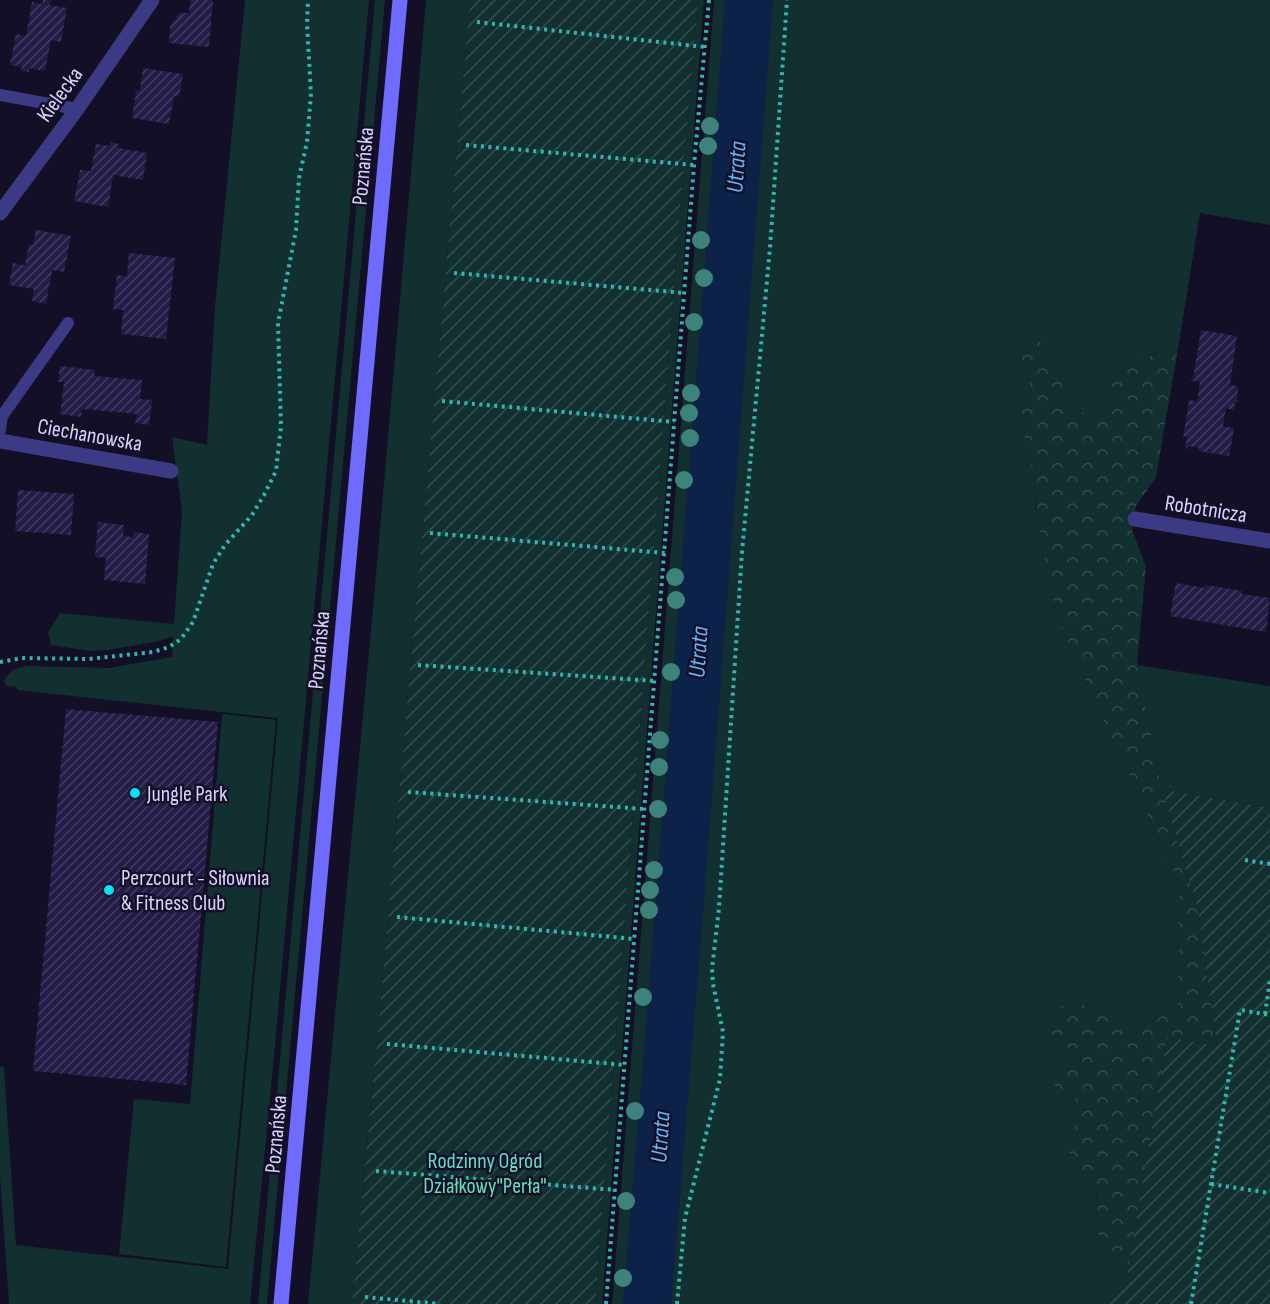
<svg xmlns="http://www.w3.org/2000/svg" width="1270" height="1304" font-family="'Sofia Sans Condensed',sans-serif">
<defs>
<pattern id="forest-crowns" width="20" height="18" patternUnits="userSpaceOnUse" patternTransform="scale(1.5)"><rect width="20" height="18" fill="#12302f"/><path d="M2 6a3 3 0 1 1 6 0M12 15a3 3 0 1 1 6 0" fill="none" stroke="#344d4e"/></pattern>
<pattern id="garden-furrows" width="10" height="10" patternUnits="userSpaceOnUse" patternTransform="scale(1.5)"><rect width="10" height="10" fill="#12302f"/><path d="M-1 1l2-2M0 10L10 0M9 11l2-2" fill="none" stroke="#344d4e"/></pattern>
<pattern id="building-hatch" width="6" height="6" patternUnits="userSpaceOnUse" patternTransform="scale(1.5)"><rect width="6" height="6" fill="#241b47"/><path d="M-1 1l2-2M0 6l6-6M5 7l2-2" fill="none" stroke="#433b63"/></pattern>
</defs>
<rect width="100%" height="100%" fill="#130f26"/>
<!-- green -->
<path fill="#12302f" d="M245,0H369L273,1067L250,1304H9L0,1176V1067H4L16,1245L228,1269L278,718L17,690V687L7,686L4,682C9,671 14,669 25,666L109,668L172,657L173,636L160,641L108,650L90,651L51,645L48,632L60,613L174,624L182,511L172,437L207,445L215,306Z
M375,0H385L267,1304H258Z
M426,0H470L379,1019L352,1304H308L374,598Z
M698,0H704L602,1304H595L684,159Z
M714,0H739L632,1304H612Z
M758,0H1270V225L1200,213L1179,343L1126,367L1108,386V409L1100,417L1072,409L1050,353H1017L1030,385L1033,473L1038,525L1057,618L1179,884L1178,1006L1150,1022L1114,1021L1068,996L1081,1063L1075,1095L1082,1166L1096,1187L1099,1236L1127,1277L1101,1304H657Z
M1137,665L1270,686V808L1162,789Z
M222,714L276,720L226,1267L119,1254L134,1099L190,1104Z"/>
<!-- forest -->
<path fill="url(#forest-crowns)" d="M1031,332L1050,353L1072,409L1100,417L1108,409V386L1126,367L1179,343L1156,477L1136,506L1132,530L1146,566L1137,665L1162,789L1198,910L1217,1046L1167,1037L1127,1277L1099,1236L1096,1187L1064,1145L1077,1120L1075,1095L1056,1093L1052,1068L1081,1062L1078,1049L1055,1046L1049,1027L1068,996L1114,1021L1150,1022L1178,1006L1179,884L1057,618L1038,525L1033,473L1018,406L1030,385L1017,353Z"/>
<!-- garden -->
<path fill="url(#garden-furrows)" d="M470,0H698L684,159L595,1304H352L379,1019Z
M1162,789L1270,808V1304H1101L1127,1276L1167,1037L1217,1046L1198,910Z"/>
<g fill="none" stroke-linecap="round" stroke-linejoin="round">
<!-- river -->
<path stroke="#0c2248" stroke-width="48" d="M647,1304L675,963L749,0"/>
</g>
<!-- building -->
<path fill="url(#building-hatch)" d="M43,0H51L49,5L67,8L61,42L51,40L45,71L29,68V72L21,71L22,67L10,65L16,34L26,36L32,2L42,4Z
M190,0H213L209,47L169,43L170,27L179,13H189Z
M143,68L183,74L179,97L174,96L169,124L132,118L136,90L140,91Z
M110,142L119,144L118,148L147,153L143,180L113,175L108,207L74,201L80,170L91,171L96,144L110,146Z
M36,230L71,236L64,272L52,270L46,304L32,301L34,289L9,285L13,263L25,265L29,244L33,245Z
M129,253L175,258L166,339L121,334L123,310L113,309L117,275L127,276Z
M1201,330L1237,336L1230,385L1238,386L1237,402L1235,401L1234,410L1226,408L1223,426L1234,428L1229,456L1198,451L1199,448L1188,446V449H1185L1187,437L1183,436L1189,402L1187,400L1197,401L1200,382L1191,381V379H1193Z
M60,366L95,370L94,376L142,380L140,399L152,400L149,425L135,423L137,414L82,409L81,417L60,414L64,382H58Z
M18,490L74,494L71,535L15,531Z
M98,522L124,525L123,536L133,537L134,532L149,534L145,584L104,580L106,558L95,557Z
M1176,583L1205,588L1206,585L1242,591V594L1270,598L1266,632L1170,616Z
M66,709L218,722L186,1085L33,1071Z"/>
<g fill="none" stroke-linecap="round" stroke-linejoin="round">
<!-- path -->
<path stroke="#2fb8b0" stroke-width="4" stroke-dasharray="3 4.5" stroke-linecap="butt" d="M477,22L705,47
M466,145L694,165
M454,273L685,293
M442,401L674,422
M430,533L665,553
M0,662L22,658L89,659L153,652L169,647L181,639L193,622L213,564L225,545L252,515L264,495L276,471L281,426L278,323L296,230L299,178L307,142L311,94L307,24L308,0
M418,665L655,681
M408,792L644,809
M1245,860L1270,864
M397,917L635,939
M1265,1014L1270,980
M387,1044L625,1065
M376,1171L616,1190
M1211,1184L1270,1193
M365,1297L440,1304
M606,1304L694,165L709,0
M677,1304L685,1218L720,1079L723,1032L713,984L712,969L719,908L742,552L770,248L787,0
M1191,1304L1240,1010L1270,1015"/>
<!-- service -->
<path stroke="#3d3a85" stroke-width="12" d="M0,95L77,109
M0,430L2,416L68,323"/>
<!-- minor -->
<path stroke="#3d3a85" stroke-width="15" d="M0,213L77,109L152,0
M0,441L171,471
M1135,519L1270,541"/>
<!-- secondary -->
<path stroke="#6f6bff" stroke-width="15" d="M281,1304L400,0"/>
</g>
<!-- trees -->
<g fill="#3d827b">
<circle cx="710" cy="126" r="9"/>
<circle cx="708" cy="146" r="9"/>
<circle cx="701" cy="240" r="9"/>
<circle cx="704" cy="278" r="9"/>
<circle cx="694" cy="322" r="9"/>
<circle cx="691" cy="393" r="9"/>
<circle cx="689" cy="413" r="9"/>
<circle cx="690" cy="438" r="9"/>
<circle cx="684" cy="480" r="9"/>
<circle cx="675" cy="577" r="9"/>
<circle cx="676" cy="600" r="9"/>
<circle cx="671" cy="672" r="9"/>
<circle cx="660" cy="740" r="9"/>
<circle cx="659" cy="767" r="9"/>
<circle cx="658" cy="809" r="9"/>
<circle cx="654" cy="870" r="9"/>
<circle cx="650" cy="890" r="9"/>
<circle cx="649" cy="910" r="9"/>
<circle cx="643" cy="997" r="9"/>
<circle cx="635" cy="1111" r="9"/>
<circle cx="626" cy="1201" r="9"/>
<circle cx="623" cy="1278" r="9"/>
</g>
<!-- markers -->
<g fill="#00e5ff" stroke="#130f26" stroke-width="2">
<circle cx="135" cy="793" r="6"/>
<circle cx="109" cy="890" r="6"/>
</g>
<g text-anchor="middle" stroke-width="5" stroke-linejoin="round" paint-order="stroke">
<!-- street labels -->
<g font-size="22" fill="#d9d4ff" stroke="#130f26">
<text transform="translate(59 94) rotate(-54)" y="8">Kielecka</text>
<text transform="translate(362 166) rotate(-85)" y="8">Poznańska</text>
<text transform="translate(90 434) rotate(10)" y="8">Ciechanowska</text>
<text transform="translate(1206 508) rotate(9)" y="8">Robotnicza</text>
<text transform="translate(318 650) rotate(-85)" y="8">Poznańska</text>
<text transform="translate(275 1134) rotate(-85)" y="8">Poznańska</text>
</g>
<!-- poi labels -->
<g font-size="22" fill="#d9d4ff" stroke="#130f26" text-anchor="start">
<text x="147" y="801">Jungle Park</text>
<text x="121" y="885">Perzcourt - Siłownia<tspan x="121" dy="25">&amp; Fitness Club</tspan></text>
</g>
<!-- park labels -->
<g font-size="22" fill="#5fe0c0" stroke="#130f26">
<text x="485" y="1168">Rodzinny Ogród<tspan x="485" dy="25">Działkowy"Perła"</tspan></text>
</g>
<!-- water labels -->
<g font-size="24" font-style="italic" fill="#62b6ff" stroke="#130f26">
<text transform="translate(736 167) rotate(-86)" y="8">Utrata</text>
<text transform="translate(698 652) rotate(-86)" y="8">Utrata</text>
<text transform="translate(660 1137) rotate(-86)" y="8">Utrata</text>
</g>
</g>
</svg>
